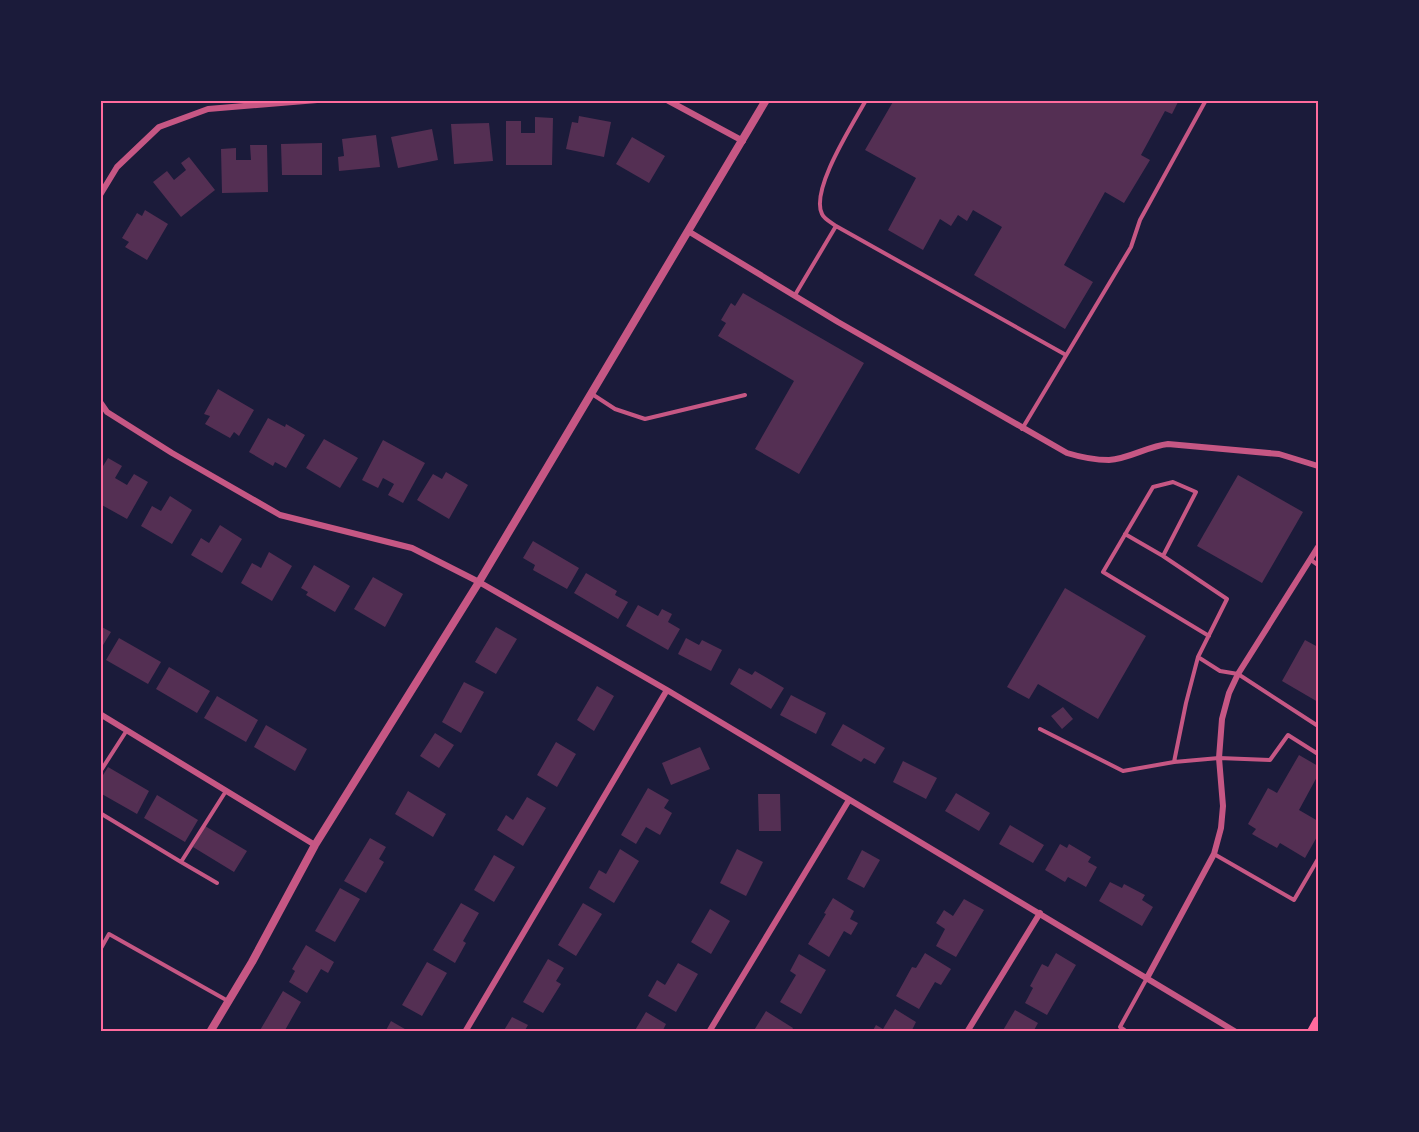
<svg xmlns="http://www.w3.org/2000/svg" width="1419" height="1132" font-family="'DejaVu Sans',sans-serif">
<rect width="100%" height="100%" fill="#1b1b3a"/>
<!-- building -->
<path fill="#542f53" d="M894,100H1179L1172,114L1165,111L1141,155L1150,160L1124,203L1105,192L1064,265L1093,282L1065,329L974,275L1002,227L973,210L967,221L958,215L951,226L940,219L923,250L888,230L916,178L865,150Z
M579,116L611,122L604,157L566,149L572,122L578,123Z
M535,117L553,118L552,165H506V121H521V133H535Z
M489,123L493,161L454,164L451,124Z
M432,129L438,160L398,168L391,137Z
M376,135L380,167L339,171L338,157L344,156L342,139Z
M632,137L665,156L649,183L616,164Z
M322,143V175H282L281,144Z
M250,145H267L268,192L222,193L221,149L236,148V160H251Z
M189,157L215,190L181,217L153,182L167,171L174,180L186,170L181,163Z
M145,210L168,224L147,260L125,247L129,242L122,238L137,213L142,216Z
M743,293L864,363L799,474L755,449L794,381L718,336L726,323L721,320L731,303L735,306Z
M218,389L254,410L239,436L234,432L230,438L205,424L210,416L204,414Z
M268,418L285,427L286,424L305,435L286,468L275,462L273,466L249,452Z
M324,439L358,458L340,488L306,468Z
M383,440L425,463L403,503L388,495L394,484L383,478L378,488L362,480Z
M108,458L122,466L115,478L127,485L134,474L148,482L127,519L100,504V471Z
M446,472L468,485L449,519L417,500L433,474L442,479Z
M1238,475L1303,512L1262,583L1197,546Z
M170,496L192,510L172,544L141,526L152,506L161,511Z
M220,525L242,539L222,573L191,555L201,538L209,543Z
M533,541L579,568L567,589L533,570L535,565L523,558Z
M269,552L292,566L272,601L241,583L252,563L261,568Z
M314,565L350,586L335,612L306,595L308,592L301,588Z
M586,573L617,591L615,595L628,602L618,619L574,593Z
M373,577L403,594L385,627L354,609Z
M1065,588L1146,636L1098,719L1038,684L1029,699L1007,687Z
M638,605L658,616L662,609L672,614L668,622L680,629L668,650L626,626Z
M100,626L111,632L100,650Z
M496,627L517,639L496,674L475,662Z
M119,638L161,662L148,684L106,660Z
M686,638L699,645L702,640L722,650L711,671L678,654Z
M1305,640L1318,647V702L1282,681Z
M169,667L210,691L197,713L156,689Z
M739,668L752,675L755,671L784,688L771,709L730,684Z
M464,682L484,692L461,733L442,722Z
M597,686L614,696L594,731L577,720Z
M791,695L826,713L816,734L780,715Z
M217,696L258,720L246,742L204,718Z
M1063,707L1073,719L1062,729L1051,716Z
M843,724L885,748L875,764L864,758L861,762L831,745Z
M266,725L307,749L295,771L254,747Z
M435,733L454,745L439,768L420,756Z
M556,742L576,754L557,787L537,775Z
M700,747L710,769L671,785L662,763Z
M1299,755L1318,766V775L1299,810L1318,821V835L1305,858L1280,843L1277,848L1252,834L1256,829L1248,824L1268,788L1277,793Z
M903,761L937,778L926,799L893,782Z
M108,767L149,791L137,814L100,793V780Z
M648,788L669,800L664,808L672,813L660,835L646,827L636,844L621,835Z
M408,791L446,814L433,837L395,814Z
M956,793L990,813L979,831L945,811Z
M758,794H780L781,831H759Z
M157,795L198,820L185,842L144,818Z
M527,797L546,808L523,846L497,830L506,815L513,820Z
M1010,825L1044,845L1033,863L999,844Z
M205,826L247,851L234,872L193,847Z
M370,838L386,847L379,859L384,862L366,893L344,881Z
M1060,844L1067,848L1069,844L1091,857L1088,862L1097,867L1086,887L1068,877L1065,882L1045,870Z
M620,849L639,861L614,903L589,888L599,870L606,874Z
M737,849L763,862L746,896L720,883Z
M862,850L880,860L864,888L847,879Z
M494,855L515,867L494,902L474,890Z
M1110,882L1122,888L1124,884L1145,895L1142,900L1153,907L1142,926L1099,901Z
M340,888L360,899L335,942L315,931Z
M833,898L854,911L850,919L858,923L851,935L844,931L829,957L808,944L826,914L824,913Z
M964,899L984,910L956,957L936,946L945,929L936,923L944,910L953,916Z
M461,903L479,913L463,941L466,943L455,963L433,950Z
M583,903L602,914L576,956L558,945Z
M710,909L730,921L711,954L691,942Z
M306,945L334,962L328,973L321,969L307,993L289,982L295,971L292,969Z
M925,953L951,969L941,985L935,982L919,1009L896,996L912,967L916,968Z
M1056,953L1076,965L1047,1015L1025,1003L1033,988L1030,986L1042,964L1048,967Z
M799,954L826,970L801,1014L780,1002L796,975L790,971Z
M548,959L564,968L556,981L561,984L543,1013L523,1002Z
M427,962L447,973L422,1016L402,1005Z
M678,963L698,974L676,1012L648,996L657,980L665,985Z
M283,991L301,1002L284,1032H259Z
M895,1009L916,1022L911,1032H872L876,1025L883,1029Z
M1015,1010L1038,1023L1033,1032H1002Z
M766,1011L793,1028L791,1032H753Z
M646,1012L666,1024L662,1032H634Z
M512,1017L528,1025L524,1032H503Z
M391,1021L410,1032H385Z"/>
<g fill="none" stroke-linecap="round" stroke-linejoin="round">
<!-- service -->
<path stroke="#c65784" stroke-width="4" d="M836,226L1066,355
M795,295L836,226C832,223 824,219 822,214C810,190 853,124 866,100
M592,394L615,409L645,419L745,395
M1022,429L1131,247L1140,220L1206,100
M1125,534L1163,556
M1311,560L1318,565
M1209,636L1103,572L1153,487L1173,482L1196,492L1163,556L1227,599L1198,657L1220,671L1238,674L1318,726
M1040,729L1123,771L1174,762L1186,703L1198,657
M1174,762L1219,758L1270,760L1288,735L1318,754
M100,772L127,730
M100,813L181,862L226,791
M1214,854L1294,900L1318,859
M181,862L217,883
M100,950L109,934L228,1001
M1127,1032L1120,1027L1147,978"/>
<!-- minor -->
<path stroke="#c65784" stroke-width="6" d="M667,100L743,141
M100,195L117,167L159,127L208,109L317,100
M688,231L838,322L1067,453C1080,457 1094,460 1109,460C1129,459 1148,446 1168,444L1279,454L1318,466
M100,402L107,412L172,453L280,515L412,548L479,582L667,690L1236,1032
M100,714L315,845
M1147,978L1214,854L1221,828L1223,806L1219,758L1222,719L1229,693L1238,674L1318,547
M465,1032L667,690
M709,1032L849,800
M967,1032L1040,913"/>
<!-- tertiary -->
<path stroke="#c65784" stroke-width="8" d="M210,1032L252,962L315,845L479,582L766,100"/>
<!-- primary -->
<path stroke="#ff6b9d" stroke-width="10" d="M1312,1032L1318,1021"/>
</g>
<!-- border -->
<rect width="1419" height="1132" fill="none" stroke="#1b1b3a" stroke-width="204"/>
<rect x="102" y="102" width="1215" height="928" fill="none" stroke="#ff6b9d" stroke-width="2"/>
</svg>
